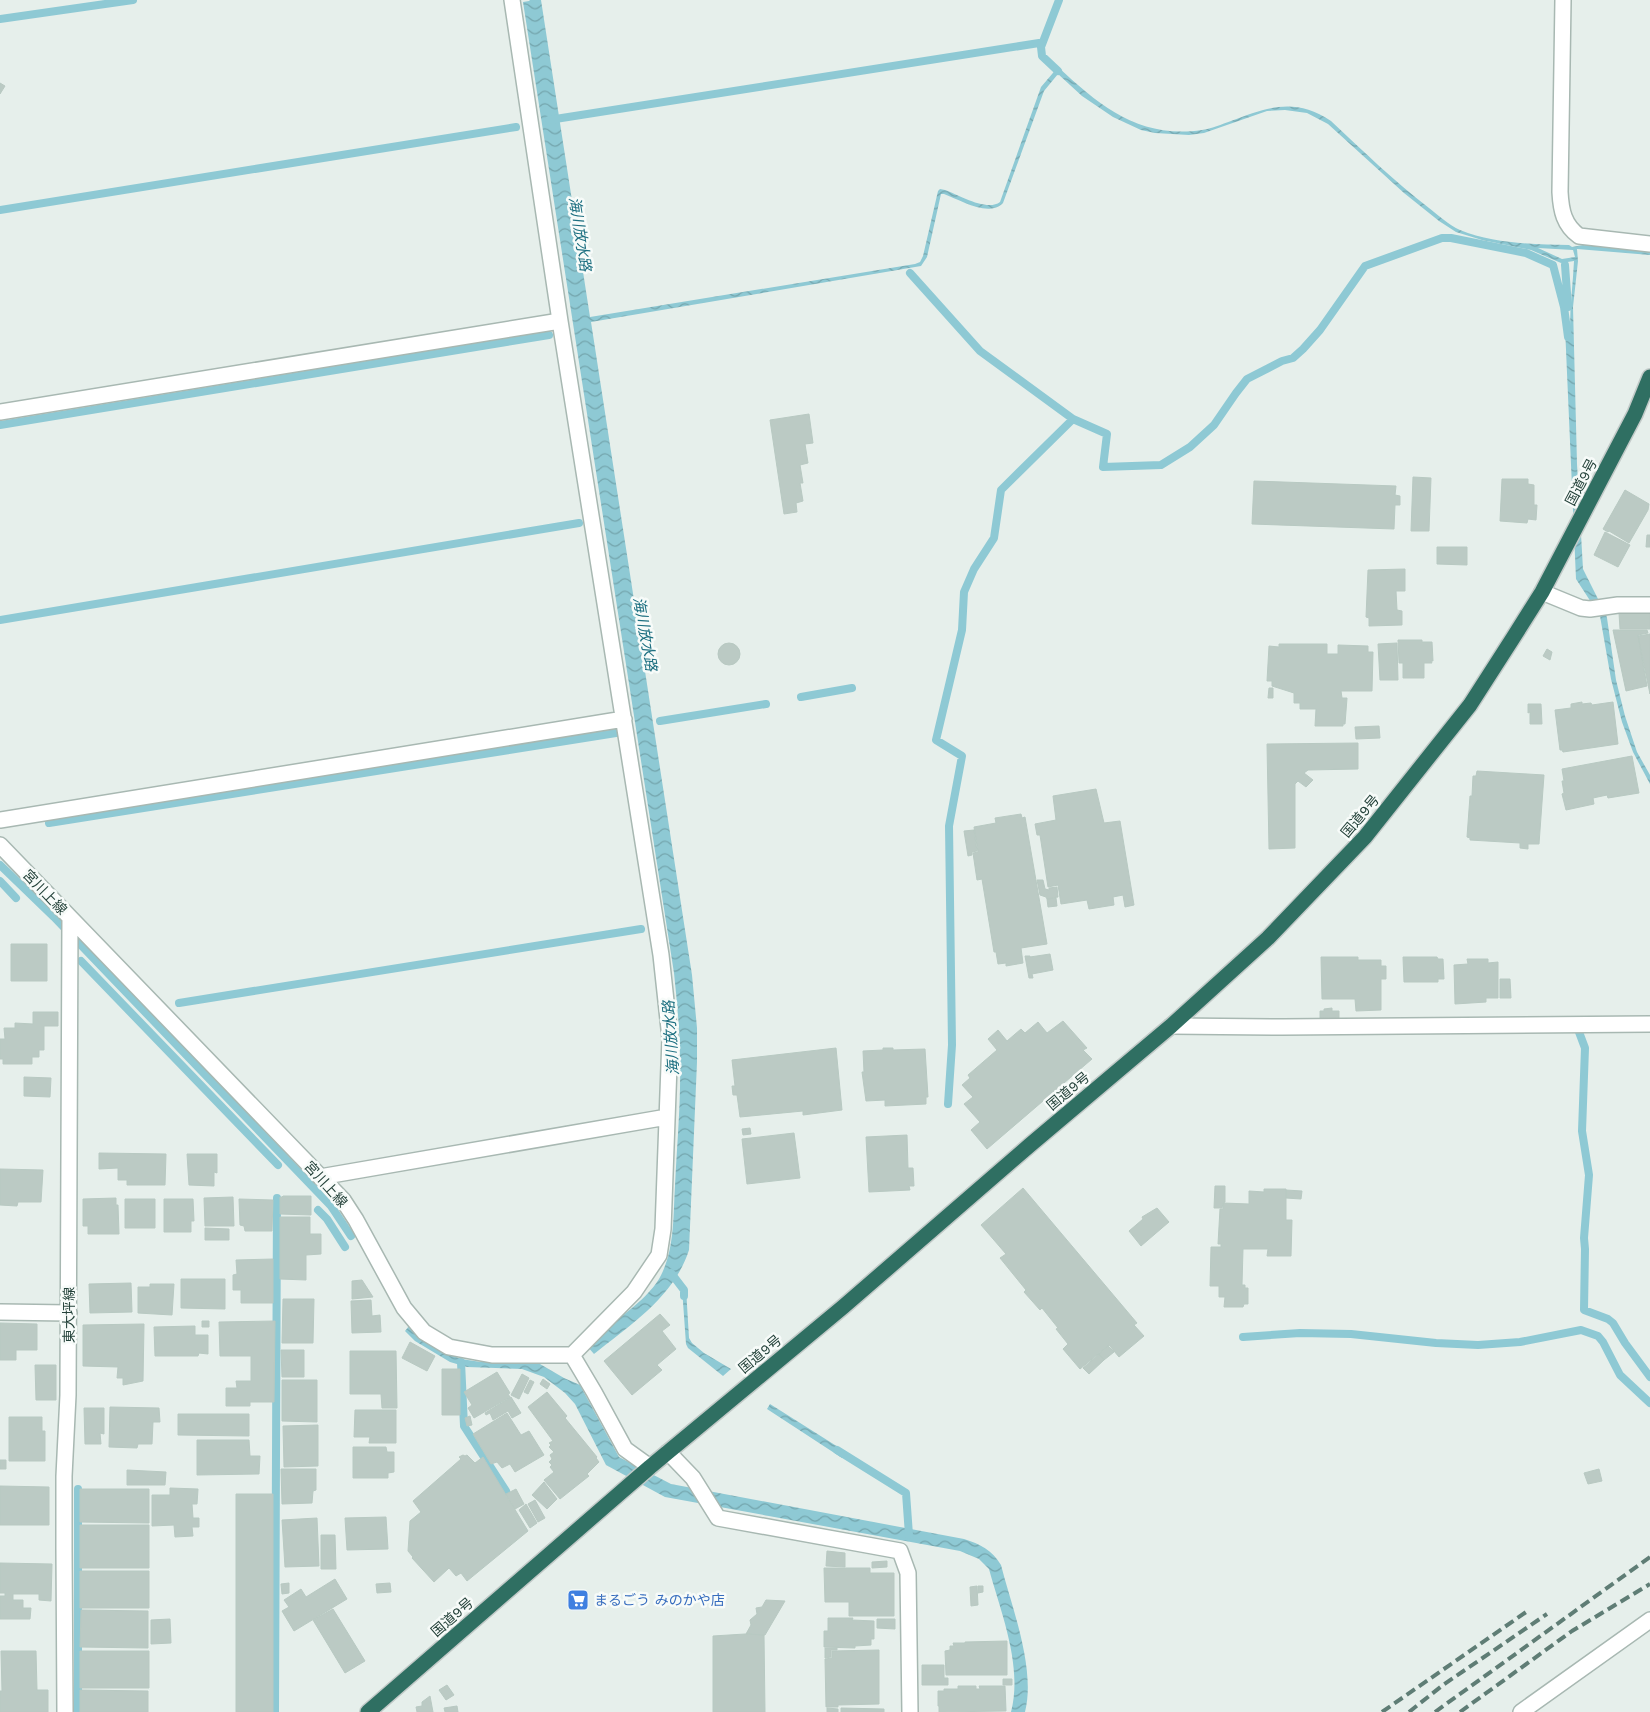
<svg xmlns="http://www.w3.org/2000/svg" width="1650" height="1712" font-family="'Work Sans','Noto Sans JP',sans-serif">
<defs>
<pattern id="water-waves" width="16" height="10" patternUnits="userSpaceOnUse" patternTransform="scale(1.25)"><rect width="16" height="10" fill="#8ec9d4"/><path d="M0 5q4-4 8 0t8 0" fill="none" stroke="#74a5ad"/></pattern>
</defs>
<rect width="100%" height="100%" fill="#e6efeb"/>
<!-- water -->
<path fill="url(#water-waves)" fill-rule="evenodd" d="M530,0H541L590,317L915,264L920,262L923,256L938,191L940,189L945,190C959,195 987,212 1000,202L1041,87L1058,67C1101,107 1140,139 1202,130C1211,129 1222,124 1231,121C1268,107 1295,97 1331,121C1363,151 1394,181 1429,208C1438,215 1449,225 1460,230C1494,244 1533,244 1569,245L1572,247L1583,245L1650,252V255L1577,249L1578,261L1573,307L1577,464L1583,569L1598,599L1603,603L1607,618L1616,680L1625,716L1637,752L1650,775V784L1633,752L1622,722L1611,679L1600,616L1576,579L1565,327H1570C1570,305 1573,283 1574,261L1561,263L1531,250L1482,240L1456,232L1439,221L1404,193L1328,124L1307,113L1285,110L1267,111L1204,133L1189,135L1155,133L1141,130L1113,117L1082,96L1058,74L1044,91L1003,203C988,218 961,200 944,194H941L927,257L921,266L591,322L692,975L697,1028V1062L689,1250C674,1297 630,1325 594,1354L587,1346L591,1339C613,1322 645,1302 659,1279C675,1251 673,1217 675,1186C677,1144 681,1102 680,1061C680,1031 677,1002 674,973L523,2L529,1ZM1538,248L1573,250L1575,257L1562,259Z
M682,1288H686L689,1338L692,1343L704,1353L731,1369L723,1376L688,1348L686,1344Z
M409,1326L414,1332L442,1351L461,1359L481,1362H519L540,1364L564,1378L580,1385L619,1457L671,1484L964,1539C980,1544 992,1550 1001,1565C1012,1608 1036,1669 1025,1712H1011C1023,1666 1001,1613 989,1569L979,1559L960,1551L665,1497L606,1465L575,1404L565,1393L544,1377L522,1369L467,1367L450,1362L415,1341L405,1331Z
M770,1404L846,1452L842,1458L767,1409Z"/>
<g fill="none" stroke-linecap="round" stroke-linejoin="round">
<!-- stream -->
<path stroke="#8ec9d4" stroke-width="8" d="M0,19L133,0
M1058,71L1042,56L1041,47L1059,0
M549,120L1039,43
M0,210L516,127
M1565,265L1568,307
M910,273L980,351L1073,419L1107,434L1103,467L1161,465L1190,447L1214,425L1236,393L1247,379L1282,361L1293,358L1303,349L1320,330L1365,266L1442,238H1451L1526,253L1553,265L1564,307L1568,337
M0,425L549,335
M0,620L579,523
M801,697L852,688
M660,721L766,704
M49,823L616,733
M0,865L54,917L331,1206L351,1236
M0,881L16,898
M81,961L278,1165
M179,1003L641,929
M1579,1032L1585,1048L1582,1131L1589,1175L1584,1238L1585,1249L1584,1310L1608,1319L1613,1323L1625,1343L1650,1377
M948,1104L952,1045L949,826L962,756L936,740L962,630L964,592L974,569L994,538L1001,490L1073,419
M318,1210L327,1219L345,1247
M671,1273L684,1290V1296
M1243,1337L1300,1333L1351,1334L1436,1343L1478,1345L1520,1342L1581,1330L1598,1336L1603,1342L1620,1375L1650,1403
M461,1362L464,1426L506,1491
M837,1450L906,1493L909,1535
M78,1712V1489
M275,1712L277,1198"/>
</g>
<!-- building -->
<path fill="#bbcac4" stroke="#b8c9c2" d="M0,83L5,86L0,94Z
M809,414L813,443L805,444L808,463L800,465L803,483H800L803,501L796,503L797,512L784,514L770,420Z
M1413,477L1431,478L1429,531H1411Z
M1502,479H1528V484L1534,485V505H1537L1536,520L1528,519L1527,523L1500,521Z
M1254,481L1396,486L1395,495L1400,496V505H1395L1394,529L1252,524Z
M1625,490L1649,504L1648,510L1629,543L1609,531L1608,532L1603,529Z
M1605,532L1630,545L1618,567L1594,555Z
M1647,535H1650V547H1646Z
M1437,547H1467V565L1437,564Z
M1405,569V591H1396L1397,610L1402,611V625L1369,626V618L1366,617L1368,570Z
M1650,612V629H1620L1619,613Z
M1613,630H1647L1648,633L1638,635L1647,686L1626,691Z
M1650,634V694L1638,636Z
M1398,640H1422V642H1432L1433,661H1431L1432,663H1424V678H1403V663H1399Z
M718 654a11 11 0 1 1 22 0a11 11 0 1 1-22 0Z
M1397,643L1398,680H1380L1378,644Z
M1279,644H1327V654H1338V645L1368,646V652H1373L1372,691H1341L1342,698H1347L1345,724H1343V726H1315L1316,709H1300V703H1294V693L1272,686V681H1267L1269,646L1279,647Z
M1547,649L1552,652L1550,660L1543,656Z
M1269,688H1273V698H1268Z
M1582,702V704L1591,703L1592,705L1613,702L1618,744L1563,752L1562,750H1560L1555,710L1571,708V704Z
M1528,704H1541L1542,724H1530V712L1528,713Z
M1379,726L1380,738L1356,739L1355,727Z
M1358,743V769L1308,770L1304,773L1313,780L1306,787L1298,781L1295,784V848L1269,849L1267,744Z
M1632,756L1639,793L1608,798L1607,795L1593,798L1594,804L1566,810L1562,794L1564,793L1562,781H1564L1562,769Z
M1477,771L1544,775L1539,844H1528V849L1520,848V843L1470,840V838L1467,837L1470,796H1472L1473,776H1476Z
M1096,789L1104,823L1120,821L1134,905L1125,907L1123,895L1113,897L1114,905L1089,909L1087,900L1061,904L1058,885L1048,887L1040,835H1037L1035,824L1056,820L1053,796Z
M1021,814L1022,818L1025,817L1047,944L1021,948L1023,963L1006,966V963L998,964L996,952H994L982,879L977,880L973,853L978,852L974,827L996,823L995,818Z
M974,830L977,851L972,852V855L968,856L964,831Z
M1037,880H1043L1045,889L1049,890V888L1057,887L1058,897L1047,899L1046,897L1040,895Z
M1056,898L1057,906L1048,907L1047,899Z
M11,944H47V981H11Z
M1050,954L1053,970L1032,974L1033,978H1029L1025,956H1030V957Z
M1321,957H1358V960H1381V966H1386V979H1381V1010L1356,1011L1355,999H1322Z
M1403,957H1437L1438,959H1443L1444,979H1438V982H1404Z
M1467,959H1488V963L1498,962V998H1486V1002L1455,1004L1454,965L1468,964Z
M1500,979H1510L1511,998H1500Z
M1332,1008V1011H1339V1020L1320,1021V1011H1324V1009Z
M33,1012H58V1026H44V1050H39V1057H32V1064H3V1059H0V1039H5L4,1028H15V1023L33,1024Z
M1063,1021L1087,1048L1083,1050L1092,1059L987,1149L971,1130L980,1122L964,1104L973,1097L962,1085L970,1078L968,1075L997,1050L988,1039L998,1030L1007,1041L1021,1029L1025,1033L1038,1022L1047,1033Z
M836,1048L842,1110L803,1115V1111L740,1117L737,1095H733L732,1086H735L732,1060Z
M883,1048H893V1050L925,1049L928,1097H926V1104L885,1106V1100L866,1101L862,1072H864L863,1051L883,1050Z
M24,1077L51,1078L50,1097L24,1096Z
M750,1128L751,1134L743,1135L742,1129Z
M794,1133L800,1178L747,1184L742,1139Z
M907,1135L908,1168H913L914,1186H909L910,1190L869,1192L866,1137Z
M99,1153L166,1154L165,1185H127V1180H118V1168L99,1169Z
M187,1154H217V1173L214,1172V1186L189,1185Z
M0,1169L43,1170L41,1202H18L17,1206L0,1205Z
M1215,1186H1225V1202L1223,1203L1222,1208H1214Z
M1023,1188L1137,1323L1134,1325L1144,1336L1119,1357L1109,1345L1080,1369L1063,1349L1068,1344L1056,1329L1058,1328L1042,1308L1040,1310L1024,1292L1026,1290L1000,1258L1006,1254L981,1225Z
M1264,1189H1286V1220H1292L1291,1256H1267L1268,1249H1243L1242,1285H1245V1288H1248V1304H1244L1243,1307H1224L1225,1297H1219V1286H1210L1211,1247H1221V1244H1218L1220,1209H1223V1203L1249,1204V1191L1264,1192Z
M1286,1190L1302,1191L1301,1199L1286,1198Z
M283,1196H311V1215L280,1214V1197H282Z
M233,1197L234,1226H205L204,1198Z
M116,1198V1205H118L119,1234H88V1226H83V1199Z
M125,1199H155V1228H125Z
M164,1199H193L194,1221H191V1232H164Z
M239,1199L273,1200L272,1231H245L244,1226L240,1225Z
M1157,1208L1169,1222L1141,1246L1129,1231L1143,1219L1142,1217Z
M280,1217H310V1234H321V1254L306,1255V1280L280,1279Z
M205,1228L229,1229V1240H205Z
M273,1259V1303H241V1290H233V1275L237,1274L236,1260Z
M181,1279H225V1309L181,1308Z
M362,1280L373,1297L352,1299V1281Z
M131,1283L132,1312L90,1313L89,1284Z
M150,1284H174L172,1315L138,1313V1287H150Z
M283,1299H314L313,1343H282Z
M371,1300L372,1316L380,1315L381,1332L352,1333L351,1301Z
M660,1314L670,1325L662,1331L676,1349L657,1365L662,1370L632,1395L604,1361Z
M202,1321H209V1327H202Z
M275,1321L274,1402H250V1406H226V1388H237L236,1381H251V1356H220L219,1322Z
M0,1323L37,1324V1350H16V1360H0Z
M144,1324L143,1381L123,1385V1378H117L118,1367L83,1366V1325Z
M195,1326V1335H208V1354L199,1353L198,1356H155L154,1327Z
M410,1342L435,1356L427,1371L402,1358Z
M1108,1346L1114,1352L1104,1360L1099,1354Z
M281,1350H304V1377H282Z
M350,1351H396L397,1408H382L381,1394H350Z
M1099,1354L1104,1360L1089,1374L1083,1368Z
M35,1365H56V1400H36Z
M442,1369H460V1415H442Z
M497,1372L510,1393L508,1394L510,1397L474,1418L468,1408L472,1405L464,1392Z
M522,1374L529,1378L519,1399L511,1395Z
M543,1379L550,1384L547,1389L540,1384Z
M282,1380H317V1422L282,1421Z
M530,1380L534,1382L528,1394L524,1392Z
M547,1392L567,1416L565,1418L597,1457L596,1458L599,1462L587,1474L589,1476L560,1499L544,1480L554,1472L550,1467L552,1465L549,1462L552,1459L550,1455L554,1452L549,1447L551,1445L549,1443L553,1441L528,1407Z
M511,1397L521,1413L512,1418L508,1411L493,1420L490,1413L486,1415L485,1413Z
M110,1407L159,1408L160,1422H153L152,1444H138L137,1448L109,1447Z
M84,1408H104V1434L100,1433L101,1444H85Z
M355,1410H396V1443H369L370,1437H354Z
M507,1413L521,1435L529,1431L544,1455L515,1472L510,1464L502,1468L497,1462L491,1464L473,1434Z
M178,1414H249V1436L178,1435Z
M470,1416L472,1425L467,1426L465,1418Z
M9,1417H42V1431H45V1461H9Z
M318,1425V1466L284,1467L283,1426Z
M197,1440H249L250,1456H260L259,1474L197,1475Z
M353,1447H386L387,1452H394V1472L388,1473V1478H353Z
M463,1455L465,1456L467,1455L475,1463L483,1457L528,1531L467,1581L461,1573L456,1576L449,1568L434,1582L412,1558L413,1557L408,1551L410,1521L421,1512L413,1501L461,1459L459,1457Z
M0,1460H6V1469H0Z
M281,1469H316V1490L313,1491L312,1503L282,1504Z
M1599,1469L1602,1481L1588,1484L1584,1473Z
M127,1470L166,1472L165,1485H127Z
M544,1482L557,1499L547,1509L532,1495Z
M0,1486L49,1487V1525H0Z
M170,1488L198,1489L197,1504H192L193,1518H199V1527H192L193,1536L175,1537L174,1525L152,1526V1495H170Z
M80,1489H149V1523L80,1522Z
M516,1489L524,1504L515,1509L506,1494Z
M236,1494H273V1712H236Z
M535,1500L545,1518L538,1522L528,1504Z
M526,1504L537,1523L530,1528L519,1510Z
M386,1517L388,1549L347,1550L345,1518Z
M317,1518L319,1566L285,1567L282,1520Z
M80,1525H149V1568H80Z
M321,1535H335L336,1569H321Z
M827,1551L845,1553V1567L826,1566Z
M887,1561V1567L872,1568V1562Z
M0,1563L52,1564L51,1601L39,1600V1594H13V1600H23V1608H31L30,1619H0V1596H5V1593H0Z
M824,1568H870V1573H894V1616H849V1602H825Z
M80,1571H149V1608H80Z
M335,1579L347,1599L294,1631L282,1611L289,1607L284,1600L301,1589L306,1597Z
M289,1583V1593L282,1594L281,1584Z
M390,1583L391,1592L377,1593L376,1584Z
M977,1586L978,1605L971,1606L970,1587Z
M978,1586H983V1592L978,1593Z
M766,1600L785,1601L765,1635L746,1634L751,1625L750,1620L757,1614L756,1608L762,1607Z
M333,1609L365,1661L345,1673L313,1620Z
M81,1610L148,1611V1648L80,1647Z
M828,1618H853L852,1620L874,1621V1639H871V1645L855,1646V1648L824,1647V1631H828Z
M170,1619L171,1643L151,1644V1620Z
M877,1619H895V1629L877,1628Z
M745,1634L764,1635L765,1712H713V1636Z
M1007,1641V1675H946L945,1651L950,1650V1646H954L953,1643H965V1642Z
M825,1648H837V1650H831V1657L825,1658Z
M879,1650V1704L838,1705V1707H826L825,1659L832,1658V1651Z
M1,1651H36L37,1690H48V1712H0V1691H2Z
M80,1651H149V1688H80Z
M922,1665H944V1678H948V1685H922Z
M1003,1679H1012V1685H1003Z
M447,1685L454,1695L446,1700L439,1690Z
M958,1686H976V1689H980L979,1686H1005L1006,1711L939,1712V1706H938V1691H944V1689H958Z
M80,1690L148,1691V1712H80Z
M430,1696L433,1712H417L416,1707L422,1706V1702Z
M457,1706L458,1712H445L444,1708Z
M827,1708L838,1709V1712H827Z
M841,1708L884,1709V1712H841Z"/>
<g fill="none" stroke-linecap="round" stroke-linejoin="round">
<!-- street casing -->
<g stroke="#a8b8b2" stroke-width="18">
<path id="street" d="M512,0L560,321L661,955L670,1038L663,1229L659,1255L634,1292L572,1355
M1563,0L1560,192C1561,211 1564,225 1579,236L1650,244
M0,412L560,321
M1542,592L1581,608L1590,609L1618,605H1650
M0,820L624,719
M0,845L343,1200L356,1220L404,1308L424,1332L449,1347L492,1355H572L594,1392L625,1449L650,1467
M1171,1026L1283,1027L1650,1024
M320,1177L667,1117
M0,1312L69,1313
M668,1452L693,1478L718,1518L900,1551L908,1573L910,1712
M65,1712L64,1549V1476L68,1395L70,918
M1521,1712L1650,1620"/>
</g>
<!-- highway casing -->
<g stroke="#c2cac8" stroke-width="18">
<path id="highway" d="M368,1712L650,1467L843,1307L1030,1145L1171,1026L1268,938L1365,837L1470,705L1513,638L1542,592L1635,414L1650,377"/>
</g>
<!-- street -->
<use href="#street" stroke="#fff" stroke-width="15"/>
<!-- highway -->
<use href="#highway" stroke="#2f6f62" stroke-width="15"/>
<!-- rail -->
<path stroke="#5f7d75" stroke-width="4" stroke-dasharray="10 5" stroke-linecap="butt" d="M1382,1712L1529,1610
M1409,1712L1443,1685L1547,1614
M1435,1712L1650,1557
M1460,1712L1572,1631L1650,1584"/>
</g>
<!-- icons -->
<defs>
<g id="supermarket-square" transform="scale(1.125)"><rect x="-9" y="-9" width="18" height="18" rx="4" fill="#3f7fe0" stroke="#f7fbf9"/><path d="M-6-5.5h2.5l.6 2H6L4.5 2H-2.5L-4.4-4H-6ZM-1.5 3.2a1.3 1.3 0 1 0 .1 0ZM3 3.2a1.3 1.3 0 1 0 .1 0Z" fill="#fff"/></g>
</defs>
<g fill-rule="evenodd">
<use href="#supermarket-square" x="578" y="1600"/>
</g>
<g text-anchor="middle" stroke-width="5" stroke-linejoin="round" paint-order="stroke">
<!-- street labels -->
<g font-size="14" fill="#24423a" stroke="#f7fbf9">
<text transform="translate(1581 482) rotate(-62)" y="5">国道9号</text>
<text transform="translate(1360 816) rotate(-50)" y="5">国道9号</text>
<text transform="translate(45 892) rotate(46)" y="5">宮川上線</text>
<text transform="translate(1068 1091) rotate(-40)" y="5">国道9号</text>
<text transform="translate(326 1184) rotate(48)" y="5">宮川上線</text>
<text transform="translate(69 1315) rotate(-90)" y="5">東大坪線</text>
<text transform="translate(760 1354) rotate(-40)" y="5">国道9号</text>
<text transform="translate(452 1617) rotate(-41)" y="5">国道9号</text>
</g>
<!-- shop labels -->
<g font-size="14" fill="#366cbe" stroke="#f7fbf9" text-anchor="start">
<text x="594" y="1605">まるごう みのかや店</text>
</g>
<!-- water labels -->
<g font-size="15" font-style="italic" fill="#1c6f80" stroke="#f7fbf9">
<text transform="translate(580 234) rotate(81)" y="5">海川放水路</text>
<text transform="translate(645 634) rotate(80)" y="5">海川放水路</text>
<text transform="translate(671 1038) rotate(-94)" y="5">海川放水路</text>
</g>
</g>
</svg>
